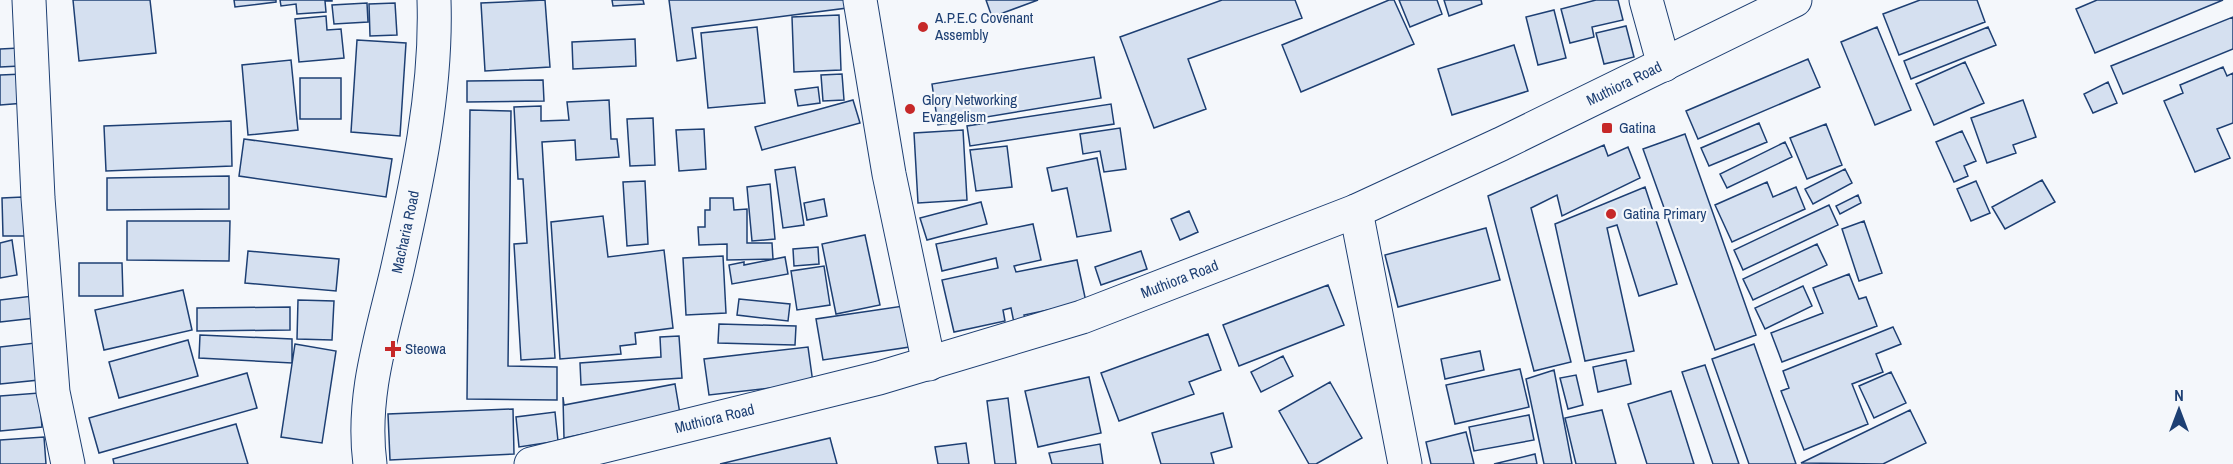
<svg xmlns="http://www.w3.org/2000/svg" width="2233" height="464" font-family="'Archivo Narrow',sans-serif">
<rect width="100%" height="100%" fill="#f4f7fb"/>
<!-- building -->
<path fill="#d5e0f0" stroke="#1d3f73" stroke-width="1.5" d="M73,0H150L156,53L79,61Z
M234,0H276V2L235,7Z
M280,0H332V1H325L326,12L297,14L296,4L281,6Z
M545,0L550,67L485,71L481,3Z
M612,0H643L644,4L613,6Z
M669,0H846L847,8L692,28L696,58L677,61Z
M986,0H1038L992,17Z
M1222,0H1295L1302,18L1188,59L1206,109L1154,128L1120,37Z
M1389,0H1394L1414,44L1301,92L1282,45Z
M1399,0H1437L1442,14L1410,27Z
M1444,0H1481L1482,4L1449,16Z
M1596,0H1618L1623,20L1592,27L1594,37L1570,43L1561,9Z
M1920,0H1977L1985,22L1899,55L1883,14Z
M2097,0H2223L2095,53L2076,9Z
M367,3L368,22L334,24L332,5Z
M395,3L397,35L370,36L369,4Z
M1554,10L1566,58L1538,65L1526,17Z
M839,15L841,70L794,72L792,17Z
M326,16L327,30L341,29L344,58L299,62L295,19Z
M2233,17V49L2123,94L2111,66Z
M1626,26L1634,57L1604,64L1596,33Z
M757,27L765,103L708,108L701,33Z
M1877,27L1911,110L1875,125L1841,42Z
M1988,27L1996,45L1911,79L1904,61Z
M635,39L636,66L573,69L572,42Z
M357,40L406,43L400,136L351,132Z
M1514,45L1528,91L1452,115L1438,69Z
M19,48L20,66L0,67V49Z
M1094,57L1101,98L938,125L932,84Z
M1808,59L1820,87L1698,139L1686,111Z
M291,60L298,130L248,135L242,65Z
M1965,62L1984,103L1934,125L1916,84Z
M2223,67L2227,76L2233,73V123L2217,129L2230,158L2195,172L2164,101L2183,93L2180,85Z
M23,74L25,103L0,105V75Z
M842,74L844,100L823,101L821,75Z
M300,78H341V119H300Z
M543,80L544,101L467,102V81Z
M2108,82L2117,103L2093,113L2084,94Z
M818,87L820,103L798,106L795,90Z
M609,100L611,139H617L619,157L576,160L575,140L542,142L555,358L521,360L514,244L527,243L523,179H518L514,107L541,106V121L569,120L567,102Z
M853,100L860,123L762,150L755,127Z
M2023,100L2036,137L2013,145L2016,153L1987,163L1971,118Z
M1111,104L1114,124L970,146L967,126Z
M470,110L511,111L508,366L557,367V400L467,399Z
M653,118L655,165L630,166L627,119Z
M231,121L232,166L106,171L104,126Z
M1759,123L1767,142L1709,166L1701,148Z
M1826,124L1842,165L1807,179L1790,138Z
M1120,128L1126,169L1104,172L1100,151L1083,154L1080,134Z
M704,129L706,169L679,171L676,130Z
M963,130L967,200L918,203L914,133Z
M1962,131L1976,161L1964,166L1968,176L1954,182L1936,142Z
M1685,134L1756,335L1715,350L1643,149Z
M244,139L392,159L386,197L239,176Z
M1785,142L1792,157L1727,188L1720,174Z
M1604,145L1608,156L1628,147L1640,178L1562,216L1557,195L1531,208L1571,362L1534,371L1488,196Z
M1007,146L1012,187L976,191L970,150Z
M1097,158L1111,231L1077,237L1067,188L1052,191L1047,168Z
M795,167L804,225L783,228L775,170Z
M1845,169L1852,183L1813,204L1805,189Z
M229,176V209L107,210V178Z
M2042,180L2055,202L2005,229L1992,207Z
M645,181L648,244L627,246L623,182Z
M1976,181L1990,213L1971,221L1957,189Z
M1767,182L1773,197L1796,187L1805,209L1732,242L1715,205Z
M770,184L775,239L752,241L747,187Z
M1645,187L1677,284L1639,296L1617,225L1607,228L1634,351L1585,361L1555,224Z
M1858,195L1861,203L1840,214L1836,206Z
M23,197L25,236H3L2,198Z
M710,198H733L734,210L747,209V243H772L773,259L727,260V244L699,245L698,227H705V210H710Z
M824,199L827,216L807,220L804,203Z
M981,202L987,224L927,240L920,218Z
M1829,205L1838,225L1743,270L1734,250Z
M1189,211L1198,232L1180,240L1171,219Z
M603,216L608,257L664,250L673,328L635,333L636,344L620,346L621,354L560,359L551,222Z
M127,221H230L229,261L127,260Z
M1864,221L1882,273L1859,281L1842,229Z
M1033,224L1041,260L1014,266L1016,272L1077,260L1086,302L1024,315L1026,321L1014,323L1011,308L1003,310L1005,321L954,332L942,280L998,268L996,258L942,271L936,244Z
M1486,228L1500,280L1398,307L1385,255Z
M865,235L880,305L836,314L822,244Z
M12,240L17,275L0,278V243Z
M1817,244L1827,265L1753,300L1743,279Z
M818,247L819,264L794,266L793,249Z
M248,251L339,259L336,291L245,283Z
M1141,251L1147,269L1101,285L1095,267Z
M723,256L726,313L686,315L683,258Z
M785,257L788,274L732,284L729,265L744,262V265Z
M79,263H122L123,296H79Z
M824,266L830,305L797,310L791,271Z
M1849,274L1859,299L1866,297L1877,326L1782,362L1771,333L1823,313L1813,288Z
M1328,285L1344,325L1239,366L1223,325Z
M1803,286L1812,306L1765,329L1755,308Z
M183,290L192,330L104,350L95,310Z
M41,295L44,317L0,322V300Z
M739,299L790,304L788,321L737,315Z
M298,300L334,301L332,340L297,339Z
M910,305L916,346L823,360L816,319Z
M290,307V330L197,331V308Z
M719,324L796,326L795,345L718,343Z
M1893,327L1901,344L1876,354L1883,372L1852,384L1868,424L1804,450L1781,391L1789,388L1783,371Z
M1208,334L1221,370L1189,382L1194,394L1119,421L1101,373Z
M200,335L292,339V363L199,358Z
M679,336L682,378L581,385L580,363L661,357L660,337Z
M188,340L198,376L119,398L109,362Z
M35,343L39,380L0,384V347Z
M295,344L336,351L322,443L281,437Z
M1754,344L1796,464H1749L1712,359Z
M808,347L813,383L709,395L704,359Z
M1480,351L1484,370L1445,379L1441,359Z
M1283,356L1293,376L1261,392L1251,372Z
M1626,360L1631,384L1598,392L1593,367Z
M1705,365L1739,464H1713L1682,372Z
M1520,369L1529,407L1455,424L1446,385Z
M1554,370L1572,464H1544L1526,379Z
M1891,372L1906,403L1874,418L1859,386Z
M247,373L257,408L99,453L89,418Z
M1576,375L1583,405L1568,409L1560,378Z
M1089,377L1101,433L1038,447L1025,391Z
M1330,382L1362,438L1316,464H1309L1279,411Z
M675,384L680,414L564,438L563,397L564,405Z
M1671,391L1694,464H1647L1628,404Z
M39,393L42,427L0,431V396Z
M1008,398L1016,464H995L987,401Z
M513,409L514,454L390,460L388,414Z
M1602,410L1616,464H1576L1565,418Z
M1910,410L1926,443L1883,464L1801,463Z
M555,412L558,441L519,447L516,417Z
M1223,413L1232,447L1211,453L1214,464H1161L1152,433Z
M1529,415L1534,440L1474,451L1469,427Z
M236,424L248,464H114L113,459Z
M1466,432L1474,464H1431L1426,442Z
M44,437L46,464H0V440Z
M830,438L837,464H720Z
M966,443L969,464H938L935,447Z
M1100,444L1103,464H1052L1049,453Z
M1535,454L1537,464H1494Z"/>
<g fill="none" stroke-linecap="round" stroke-linejoin="round">
<!-- minor casing -->
<g stroke="#1d3f73" stroke-width="35">
<g id="minor">
<path d="M29,0L38,198L53,392L68,464"/>
<path d="M860,0L889,174L929,364"/>
<path d="M1646,0L1664,65"/>
<path d="M1356,211L1405,464"/>
<path id="s1" d="M370,464C361,397 382,335 397,271C417,182 437,91 434,0"/>
<path id="s2" d="M531,464L879,378L1082,317L1356,211L1501,144L1795,0"/>
</g>
</g>
<!-- minor -->
<use href="#minor" stroke="#f4f7fb" stroke-width="33"/>
</g>
<!-- markers -->
<g fill="#c62828" stroke="#f4f7fb" stroke-width="2">
<circle cx="923" cy="27" r="6"/>
<circle cx="910" cy="109" r="6"/>
<rect x="1601" y="122" width="12" height="12" rx="3"/>
<circle cx="1611" cy="214" r="6"/>
<path d="M390 340h6v6h6v6h-6v6h-6v-6h-6v-6h6z"/>
</g>
<g text-anchor="middle" stroke-width="4.5" stroke-linejoin="round" paint-order="stroke">
<!-- poi labels -->
<g font-size="15" fill="#1d3f73" stroke="#f4f7fb" text-anchor="start">
<text x="935" y="23">A.P.E.C Covenant<tspan x="935" dy="17">Assembly</tspan></text>
<text x="922" y="105">Glory Networking<tspan x="922" dy="17">Evangelism</tspan></text>
<text x="1619" y="133">Gatina</text>
<text x="1623" y="219">Gatina Primary</text>
<text x="405" y="354">Steowa</text>
</g>
<!-- street labels -->
<g font-size="15" fill="#1d3f73" stroke="#f4f7fb">
<text dy="5" stroke="none"><textPath href="#s2" startOffset="1161">Muthiora Road</textPath></text>
<text dy="5" stroke="none"><textPath href="#s1" startOffset="236">Macharia Road</textPath></text>
<text dy="5" stroke="none"><textPath href="#s2" startOffset="675">Muthiora Road</textPath></text>
<text dy="5" stroke="none"><textPath href="#s2" startOffset="189">Muthiora Road</textPath></text>
</g>
</g>
<!-- north arrow -->
<g transform="translate(2179 410)" stroke="#f4f7fb" stroke-width="4.5" paint-order="stroke">
<path d="M0-4.5L10 22L0 15L-10 22Z" fill="#1d3f73"/>
<text y="-9" font-size="16" font-weight="bold" text-anchor="middle" fill="#1d3f73">N</text>
</g>
</svg>
